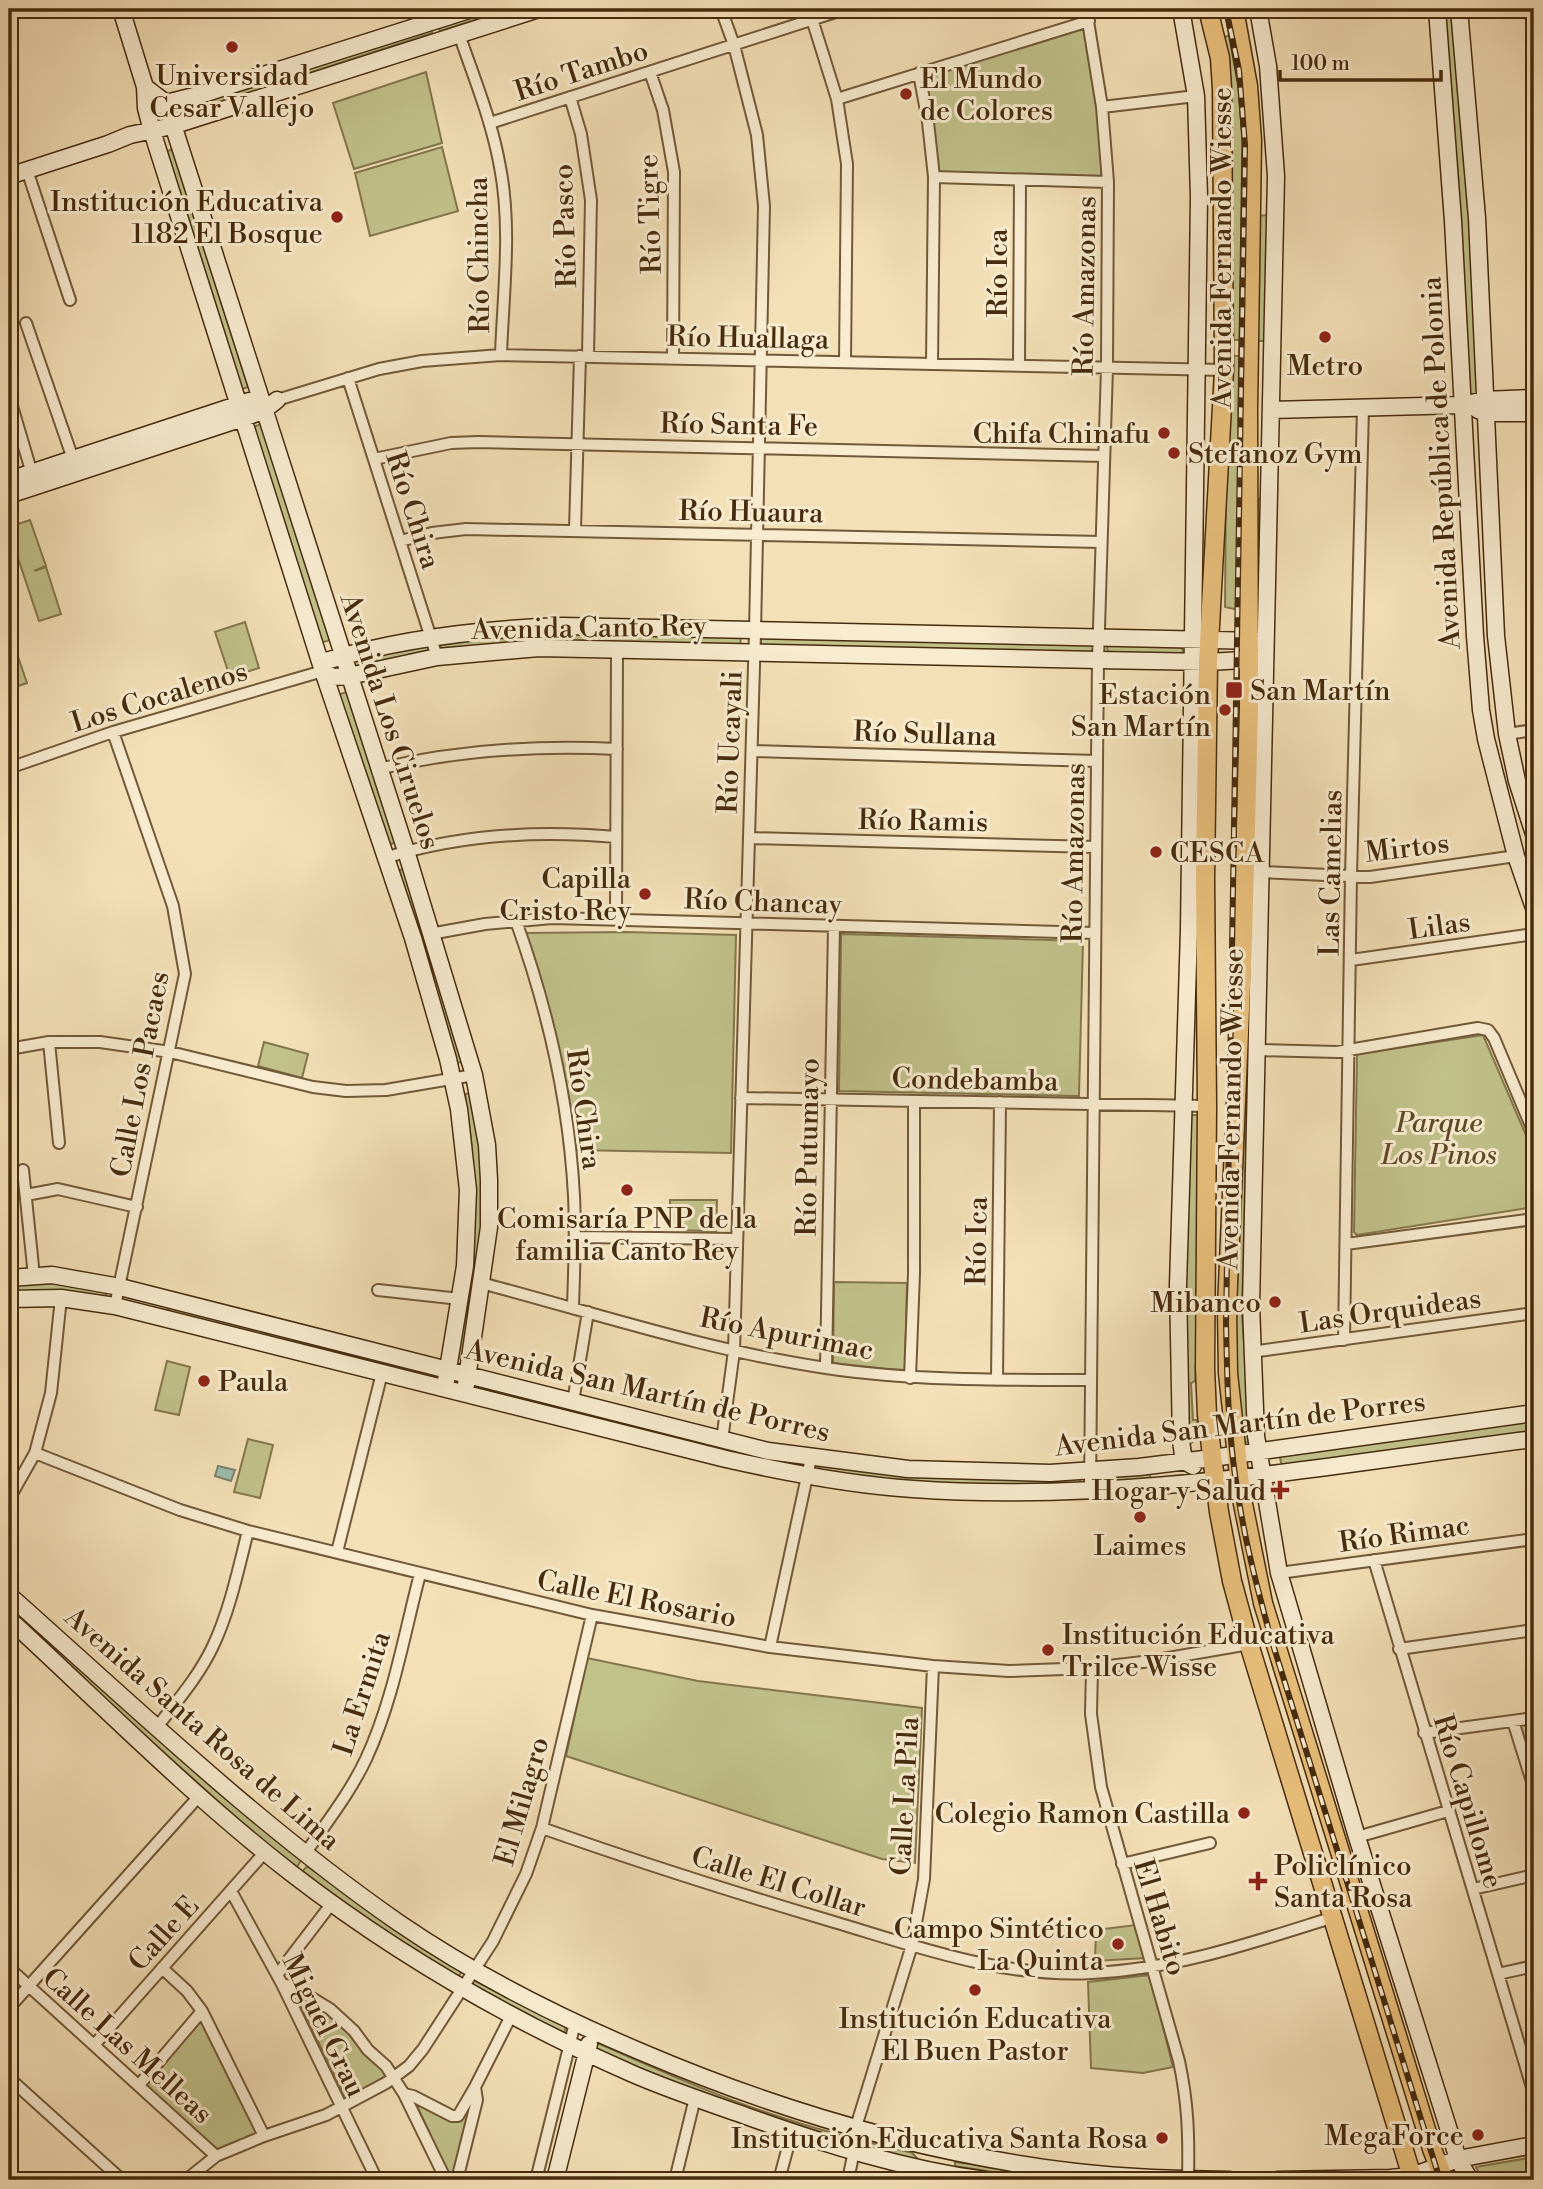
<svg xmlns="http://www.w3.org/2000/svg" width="1543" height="2189" font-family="'Libre Bodoni',serif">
<rect width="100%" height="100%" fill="#f4e0b7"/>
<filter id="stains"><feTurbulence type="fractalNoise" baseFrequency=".00286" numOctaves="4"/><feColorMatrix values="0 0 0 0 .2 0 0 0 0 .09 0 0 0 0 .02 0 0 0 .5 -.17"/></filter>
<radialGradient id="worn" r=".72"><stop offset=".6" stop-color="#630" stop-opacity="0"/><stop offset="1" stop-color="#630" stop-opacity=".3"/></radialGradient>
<!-- green -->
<path fill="#c1c18a" stroke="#84764c" stroke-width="2" d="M488,9H510L440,31L438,25Z
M1445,9H1459L1482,394L1471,396L1468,392Z
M1089,21L1108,182L934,177L919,73Z
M431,27L432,33L294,78L290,75L291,73Z
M1232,34L1243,87L1244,340H1227L1222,38Z
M426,72L442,143L354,169L333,103Z
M278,77L281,81L280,83L185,114L183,109Z
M442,147L458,211L370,236L355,173Z
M173,149L248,387L239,390L162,153Z
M1266,215L1270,217L1268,341H1254L1259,216Z
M1227,356H1243L1240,605L1234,609L1225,607Z
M261,424L330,640L320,643L251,428Z
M1265,492L1259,631L1255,632L1252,508Z
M30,520L46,566L34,571L46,567L61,614L39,621L9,531V527Z
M245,622L259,668L230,677L215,632Z
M528,630L741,637L740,645L441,649L440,642Z
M9,636H11L27,683L9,689Z
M761,637L1089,643L1093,646V652L761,647Z
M426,643L431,652L355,670L351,667L353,658Z
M1111,643L1181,646L1183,651L1181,656L1109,654L1107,648Z
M347,692L395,843L385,845L337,695Z
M403,869L465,1061L457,1063L394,872Z
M626,932L736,935L731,1153L574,1150L553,1023L526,933Z
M841,934L1083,941L1079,1096L839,1091Z
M1251,960L1242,1315L1251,1442L1240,1443L1234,1344Z
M1483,1035L1534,1154V1207L1357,1235L1354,1232L1357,1054Z
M264,1042L308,1054L302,1078L258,1066Z
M475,1093L484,1166L479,1275L464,1356L458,1359L455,1357L472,1188V1148L465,1094Z
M1186,1115H1199L1196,1361L1195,1381L1191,1383L1193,1420H1197L1196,1439L1190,1444L1186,1439L1182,1329Z
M670,1200H717L716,1231L670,1230Z
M834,1282L907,1283L905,1371L833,1363Z
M53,1283L107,1291L105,1299L9,1293V1284Z
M169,1306L253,1329L251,1333L167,1312Z
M267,1330L434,1371L436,1376L433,1381L265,1338Z
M167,1361L190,1367L179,1415L155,1410Z
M474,1384L800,1461L797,1470L473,1388Z
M1534,1418V1433L1282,1467L1279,1453Z
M248,1439L273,1445L260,1498L234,1492Z
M819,1464L1080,1475V1484L992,1487L817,1474Z
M1150,1471V1480L1097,1482L1096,1474Z
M9,1606L248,1817L301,1860L296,1869L242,1823L9,1612Z
M587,1658L698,1681L922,1708L915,1863L882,1859L566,1756Z
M1534,1723V1771L1520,1725Z
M307,1866L367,1909L462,1971L457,1979L409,1948L302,1872Z
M1136,1925L1145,1958L1095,1961L1096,1930Z
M1150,1975L1173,2067L1143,2073L1091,2068L1088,1982Z
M475,1981L566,2027L563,2036L472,1987V1982Z
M294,1992L349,2029L391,2073L346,2099Z
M201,2018L259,2134L218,2153L143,2082Z
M593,2041C659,2070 724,2100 793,2121C832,2134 872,2143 912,2153L917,2158L915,2161L745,2112L591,2050Z
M414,2099L459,2119L464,2116L472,2103L456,2180H451Z
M1534,2157V2176L1508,2180H1482L1476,2167Z
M955,2162L1090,2180H1045L955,2166Z"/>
<!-- water -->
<path fill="#9cbdb1" stroke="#7a836f" stroke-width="2" d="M218,1466L235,1470L231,1481L215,1476Z"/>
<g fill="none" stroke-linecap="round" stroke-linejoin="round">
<!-- street casing -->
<g stroke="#725838" stroke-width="14">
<path id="street" d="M721,9L734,45L757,135L764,206L755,632L734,1351L722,1440
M1086,9L1102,107L1108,182L1107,368L1098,660L1090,1490
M812,19L837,99L847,164L845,362
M459,34C474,78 492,121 500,167C512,228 503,294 501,355
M650,72L663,110L674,172L673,359
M919,73L928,122L934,177L932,364
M570,97L581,134L591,200L588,356
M837,99L1089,21
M1102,107L1196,96
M490,123L845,9
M27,170L70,300
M934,177L1108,182
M26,323L73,459
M1019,366L1020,180
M348,378L437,657
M9,396L33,477
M277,400L379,369L422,361L501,355L1224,370
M374,459L451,443L478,442L1104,456
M575,529L580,356
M400,541L432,533L466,529L1101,542
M113,732L173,906L185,974L115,1306
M1507,734L1534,730
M752,751L1097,761
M9,768L113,732L323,671
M378,769C457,750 536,745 617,749
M749,838L1096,847
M385,858C461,834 537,830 616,837
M1262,872L1370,877L1516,856
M616,920L617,649
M516,921C548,1010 569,1101 574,1196C576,1234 574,1271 573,1308
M430,934L485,924L552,918L1095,933
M1351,960L1534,934
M49,1042L59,1143
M9,1049L49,1042H100L170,1052L313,1087L346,1091L386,1090L474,1075
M1257,1050L1337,1052L1478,1028L1488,1030L1494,1038L1534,1133
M741,1098L1207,1106
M23,1170L34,1276
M26,1195L58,1189L137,1207
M575,1237L736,1239
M1346,1244L1534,1219
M481,1283C595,1313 709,1351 826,1368C914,1381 1003,1380 1091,1380
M378,1290L460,1299
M1344,1340L1351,876L1363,408
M1251,1352L1534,1313
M826,1368L834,926
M910,1378L914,1273V1101
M997,1380L1000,1102
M573,1402L588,1312
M35,1453L180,1510L248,1531L592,1615L770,1647L933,1666L1009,1671L1092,1668L1151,1661L1249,1644
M9,1499L35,1453L51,1393L61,1298
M337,1552L382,1373
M1374,1560L1534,2094
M1279,1573L1534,1539
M770,1647L811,1458
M1399,1649L1534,1630
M1092,1668L1091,1714L1101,1787L1179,2061C1188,2103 1189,2136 1188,2179
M1513,1721L1534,1788
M157,1727C177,1701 199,1676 213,1646C230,1610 238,1570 248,1531
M1424,1733L1534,1718
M542,1828C638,1862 736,1893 834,1922C918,1947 1003,1978 1092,1973C1177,1969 1254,1942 1334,1917
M1357,1837L1448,1811
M305,1854C326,1823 350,1793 366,1759C393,1701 404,1635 420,1574
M1122,1864L1210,1843
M1473,1889L1534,1875
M231,1891L282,1984L377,2180
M9,1968L216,2156
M162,1968L187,1991L202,2011L264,2136
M1498,1974L1534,1966
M277,1975L332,1903
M282,1984L294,1987L330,2009L354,2031L368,2050L386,2066L404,2094L446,2180
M9,2008L200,1795
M95,2044L265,1852
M9,2078L122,2180
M139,2085L202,2011
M404,2094L413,2096L452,2116H458L475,2087L512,2014
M855,2130L912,1945L924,1879L933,1666
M186,2180L216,2156L264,2136L326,2115L386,2083L409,2066L423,2049L493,1941L526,1874L542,1828L592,1615
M457,2180L477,2100L475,2087
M536,2180L575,2023
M675,2180L695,2098
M779,2180L792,2132
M848,2180L854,2151"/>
</g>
<!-- secondary casing -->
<g stroke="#462b0d" stroke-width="19">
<path id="secondary" d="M121,9L145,87L146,108L152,131L323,671L413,938L448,1059L459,1109L468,1190L465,1266L446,1381
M1181,9L1196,96L1199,197L1189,930L1178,1285L1181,1441L1184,1461L1193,1466
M1258,9L1268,66L1276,176L1251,1305L1256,1436L1279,1573L1357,1837L1458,2159L1470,2180
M1437,9L1453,221L1475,636L1481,710L1486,739L1516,856L1534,908
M1459,9L1477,218L1496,636L1507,734L1517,781L1534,834
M145,87L166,103L406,851L474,1075L487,1145L489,1180V1227L466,1385
M158,105L206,93L472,9
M9,176L108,144L130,135L172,126L539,9
M1271,410L1463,405L1484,400L1534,398
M1478,410L1485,413H1534
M9,480L249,401
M9,495L243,418L263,411L277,400
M1260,641L562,626C483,629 402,638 326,661L323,671L332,677L349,676L437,657L539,648L1098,660L1208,662L1261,659
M9,1278L52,1275L120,1287L768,1451L908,1469L1050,1473L1139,1467L1212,1458L1534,1413
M9,1299L61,1298L115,1306L726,1459C788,1473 850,1485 913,1489C1122,1504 1328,1465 1534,1439
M9,1595C136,1708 259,1826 399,1923C475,1975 556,2016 639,2051C779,2111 925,2154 1076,2172C1127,2178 1178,2179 1230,2180
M9,1619C102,1705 192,1796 291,1873C396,1954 512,2021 633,2074C670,2090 709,2103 746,2116C824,2144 904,2169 985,2180
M555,2180L589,2044
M1277,2180L1390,2178L1412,2176L1458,2159L1534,2145"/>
</g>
<!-- primary casing -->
<g stroke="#462b0d" stroke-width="21">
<path id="primary" d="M1208,9L1220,58L1222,89L1224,370L1208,662L1205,878L1207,1106L1205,1368L1207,1415L1219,1512L1232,1581L1249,1644L1413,2180
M1234,9L1248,86L1252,140L1248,409L1249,708L1243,940L1227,1308L1228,1373L1241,1494L1263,1603L1432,2149L1444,2180"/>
</g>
<!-- street -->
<use href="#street" stroke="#f8ebd0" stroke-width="10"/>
<!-- secondary -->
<use href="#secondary" stroke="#f8ebd0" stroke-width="16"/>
<!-- primary -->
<use href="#primary" stroke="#eac07c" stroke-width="18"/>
<!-- rail casing -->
<g stroke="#462b0d" stroke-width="6">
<path id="rail" d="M1226,9L1239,70L1245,145L1226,1322C1227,1377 1228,1434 1237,1488C1244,1538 1257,1587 1270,1635L1440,2180"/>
</g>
<!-- rail -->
<use href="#rail" stroke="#f8ebd0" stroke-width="3.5" stroke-dasharray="10" stroke-linecap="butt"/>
</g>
<!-- markers -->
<g fill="#8f2418" stroke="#f8ebd0" stroke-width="2.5">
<circle cx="232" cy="47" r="7"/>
<circle cx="906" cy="94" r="7"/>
<circle cx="337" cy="217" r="7"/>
<circle cx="1325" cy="337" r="7"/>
<circle cx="1164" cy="433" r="7"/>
<circle cx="1174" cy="453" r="7"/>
<rect x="1225" y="681" width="18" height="18" rx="3.5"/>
<circle cx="1225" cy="710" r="7"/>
<circle cx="1156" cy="852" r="7"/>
<circle cx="645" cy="894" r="7"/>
<circle cx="627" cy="1190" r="7"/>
<circle cx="1275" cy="1302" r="7"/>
<circle cx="204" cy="1381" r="7"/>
<path d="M1276.5 1479.5h7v7h7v7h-7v7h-7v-7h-7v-7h7z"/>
<circle cx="1140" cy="1517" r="7"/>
<circle cx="1048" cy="1650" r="7"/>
<circle cx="1244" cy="1813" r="7"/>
<path d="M1254.5 1870.5h7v7h7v7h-7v7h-7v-7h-7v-7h7z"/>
<circle cx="1118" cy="1944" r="7"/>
<circle cx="975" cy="1990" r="7"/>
<circle cx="1478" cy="2135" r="7"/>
<circle cx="1162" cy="2138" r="7"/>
</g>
<g text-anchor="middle" stroke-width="6" stroke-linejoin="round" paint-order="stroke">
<!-- street labels -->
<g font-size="28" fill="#462b0d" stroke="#f8ebd0">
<text transform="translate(581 70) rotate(-18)" y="10">Río Tambo</text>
<text transform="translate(649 214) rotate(-92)" y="10">Río Tigre</text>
<text transform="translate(564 226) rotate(-92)" y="10">Río Pasco</text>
<text transform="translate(1221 248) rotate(-90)" y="10">Avenida Fernando Wiesse</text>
<text transform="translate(478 255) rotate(-91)" y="10">Río Chincha</text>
<text transform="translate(997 273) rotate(-90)" y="10">Río Ica</text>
<text transform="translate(1084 286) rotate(-89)" y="10">Río Amazonas</text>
<text transform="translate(748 337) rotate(1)" y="10">Río Huallaga</text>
<text transform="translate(739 424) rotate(1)" y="10">Río Santa Fe</text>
<text transform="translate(1440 463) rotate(-93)" y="10">Avenida República de Polonia</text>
<text transform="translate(414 510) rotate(72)" y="10">Río Chira</text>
<text transform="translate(751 511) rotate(1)" y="10">Río Huaura</text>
<text transform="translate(589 627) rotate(-1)" y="10">Avenida Canto Rey</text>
<text transform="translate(159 696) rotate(-17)" y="10">Los Cocalenos</text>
<text transform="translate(391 721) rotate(72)" y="10">Avenida Los Ciruelos</text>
<text transform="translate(925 733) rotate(2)" y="10">Río Sullana</text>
<text transform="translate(729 742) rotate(-88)" y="10">Río Ucayali</text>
<text transform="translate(923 820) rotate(1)" y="10">Río Ramis</text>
<text transform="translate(1407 847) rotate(-7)" y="10">Mirtos</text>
<text transform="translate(1073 853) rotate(-89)" y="10">Río Amazonas</text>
<text transform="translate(1330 873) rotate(-89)" y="10">Las Camelias</text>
<text transform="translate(763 901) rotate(2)" y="10">Río Chancay</text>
<text transform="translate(1439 925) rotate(-8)" y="10">Lilas</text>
<text transform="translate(139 1074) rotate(-79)" y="10">Calle Los Pacaes</text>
<text transform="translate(975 1079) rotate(1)" y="10">Condebamba</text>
<text transform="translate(585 1109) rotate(82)" y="10">Río Chira</text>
<text transform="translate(1230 1109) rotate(-89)" y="10">Avenida Fernando Wiesse</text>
<text transform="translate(807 1147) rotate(-89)" y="10">Río Putumayo</text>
<text transform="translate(976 1241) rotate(-89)" y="10">Río Ica</text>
<text transform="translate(1390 1310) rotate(-8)" y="10">Las Orquideas</text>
<text transform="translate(787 1333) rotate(11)" y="10">Río Apurimac</text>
<text transform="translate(648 1390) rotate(13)" y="10">Avenida San Martín de Porres</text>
<text transform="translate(1240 1423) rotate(-7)" y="10">Avenida San Martín de Porres</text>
<text transform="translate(1404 1533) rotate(-8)" y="10">Río Rimac</text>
<text transform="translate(637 1598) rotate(11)" y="10">Calle El Rosario</text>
<text transform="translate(361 1693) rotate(-72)" y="10">La Ermita</text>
<text transform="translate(203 1728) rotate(41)" y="10">Avenida Santa Rosa de Lima</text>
<text transform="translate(904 1796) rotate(-87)" y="10">Calle La Pila</text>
<text transform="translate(521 1801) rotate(-74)" y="10">El Milagro</text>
<text transform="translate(1469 1801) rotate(73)" y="10">Río Capillome</text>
<text transform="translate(779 1881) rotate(17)" y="10">Calle El Collar</text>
<text transform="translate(1161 1917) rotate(73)" y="10">El Habito</text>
<text transform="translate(163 1933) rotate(-48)" y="10">Calle E</text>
<text transform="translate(325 2025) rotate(64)" y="10">Miguel Grau</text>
<text transform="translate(128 2045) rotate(42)" y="10">Calle Las Melleas</text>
</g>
<!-- poi labels -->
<g font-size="28" fill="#462b0d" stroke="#f8ebd0" text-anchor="end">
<text x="232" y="85" text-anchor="middle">Universidad<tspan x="232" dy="32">Cesar Vallejo</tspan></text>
<text x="920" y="88" text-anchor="start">El Mundo<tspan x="920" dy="32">de Colores</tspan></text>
<text x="323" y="211">Institución Educativa<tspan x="323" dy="32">1182 El Bosque</tspan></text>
<text x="1325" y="375" text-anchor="middle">Metro</text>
<text x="1150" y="443">Chifa Chinafu</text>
<text x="1188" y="463" text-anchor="start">Stefanoz Gym</text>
<text x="1250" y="700" text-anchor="start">San Martín</text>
<text x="1211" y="704">Estación<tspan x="1211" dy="32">San Martín</tspan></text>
<text x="1170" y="862" text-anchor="start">CESCA</text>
<text x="631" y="888">Capilla<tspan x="631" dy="32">Cristo Rey</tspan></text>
<text x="627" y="1228" text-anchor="middle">Comisaría PNP de la<tspan x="627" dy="32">familia Canto Rey</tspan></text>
<text x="1261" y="1312">Mibanco</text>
<text x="218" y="1391" text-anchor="start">Paula</text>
<text x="1266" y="1500">Hogar y Salud</text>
<text x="1140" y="1555" text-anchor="middle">Laimes</text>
<text x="1062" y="1644" text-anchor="start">Institución Educativa<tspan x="1062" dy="32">Trilce Wisse</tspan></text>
<text x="1230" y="1823">Colegio Ramon Castilla</text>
<text x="1274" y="1875" text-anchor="start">Policlínico<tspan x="1274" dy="32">Santa Rosa</tspan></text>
<text x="1104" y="1938">Campo Sintético<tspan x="1104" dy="32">La Quinta</tspan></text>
<text x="975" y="2028" text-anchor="middle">Institución Educativa<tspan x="975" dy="32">El Buen Pastor</tspan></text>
<text x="1464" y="2145">MegaForce</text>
<text x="1148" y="2148">Institución Educativa Santa Rosa</text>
</g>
<!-- park labels -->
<g font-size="28" font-style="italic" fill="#5f4926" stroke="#f8ebd0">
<text x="1439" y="1132">Parque<tspan x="1439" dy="32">Los Pinos</tspan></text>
</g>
</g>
<!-- margin -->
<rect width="1543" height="2189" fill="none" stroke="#f4e0b7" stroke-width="35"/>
<rect x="10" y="10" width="1522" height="2168" fill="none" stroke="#462b0d" stroke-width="3.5"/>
<rect x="18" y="18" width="1508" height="2154" fill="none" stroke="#462b0d" stroke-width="2"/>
<!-- scale -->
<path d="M1280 70v10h161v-10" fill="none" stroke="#462b0d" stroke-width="3.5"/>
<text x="1291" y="70" font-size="21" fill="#462b0d" stroke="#f8ebd0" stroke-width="5" paint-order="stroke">100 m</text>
<rect width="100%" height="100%" filter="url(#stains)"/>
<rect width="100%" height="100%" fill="url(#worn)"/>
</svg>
